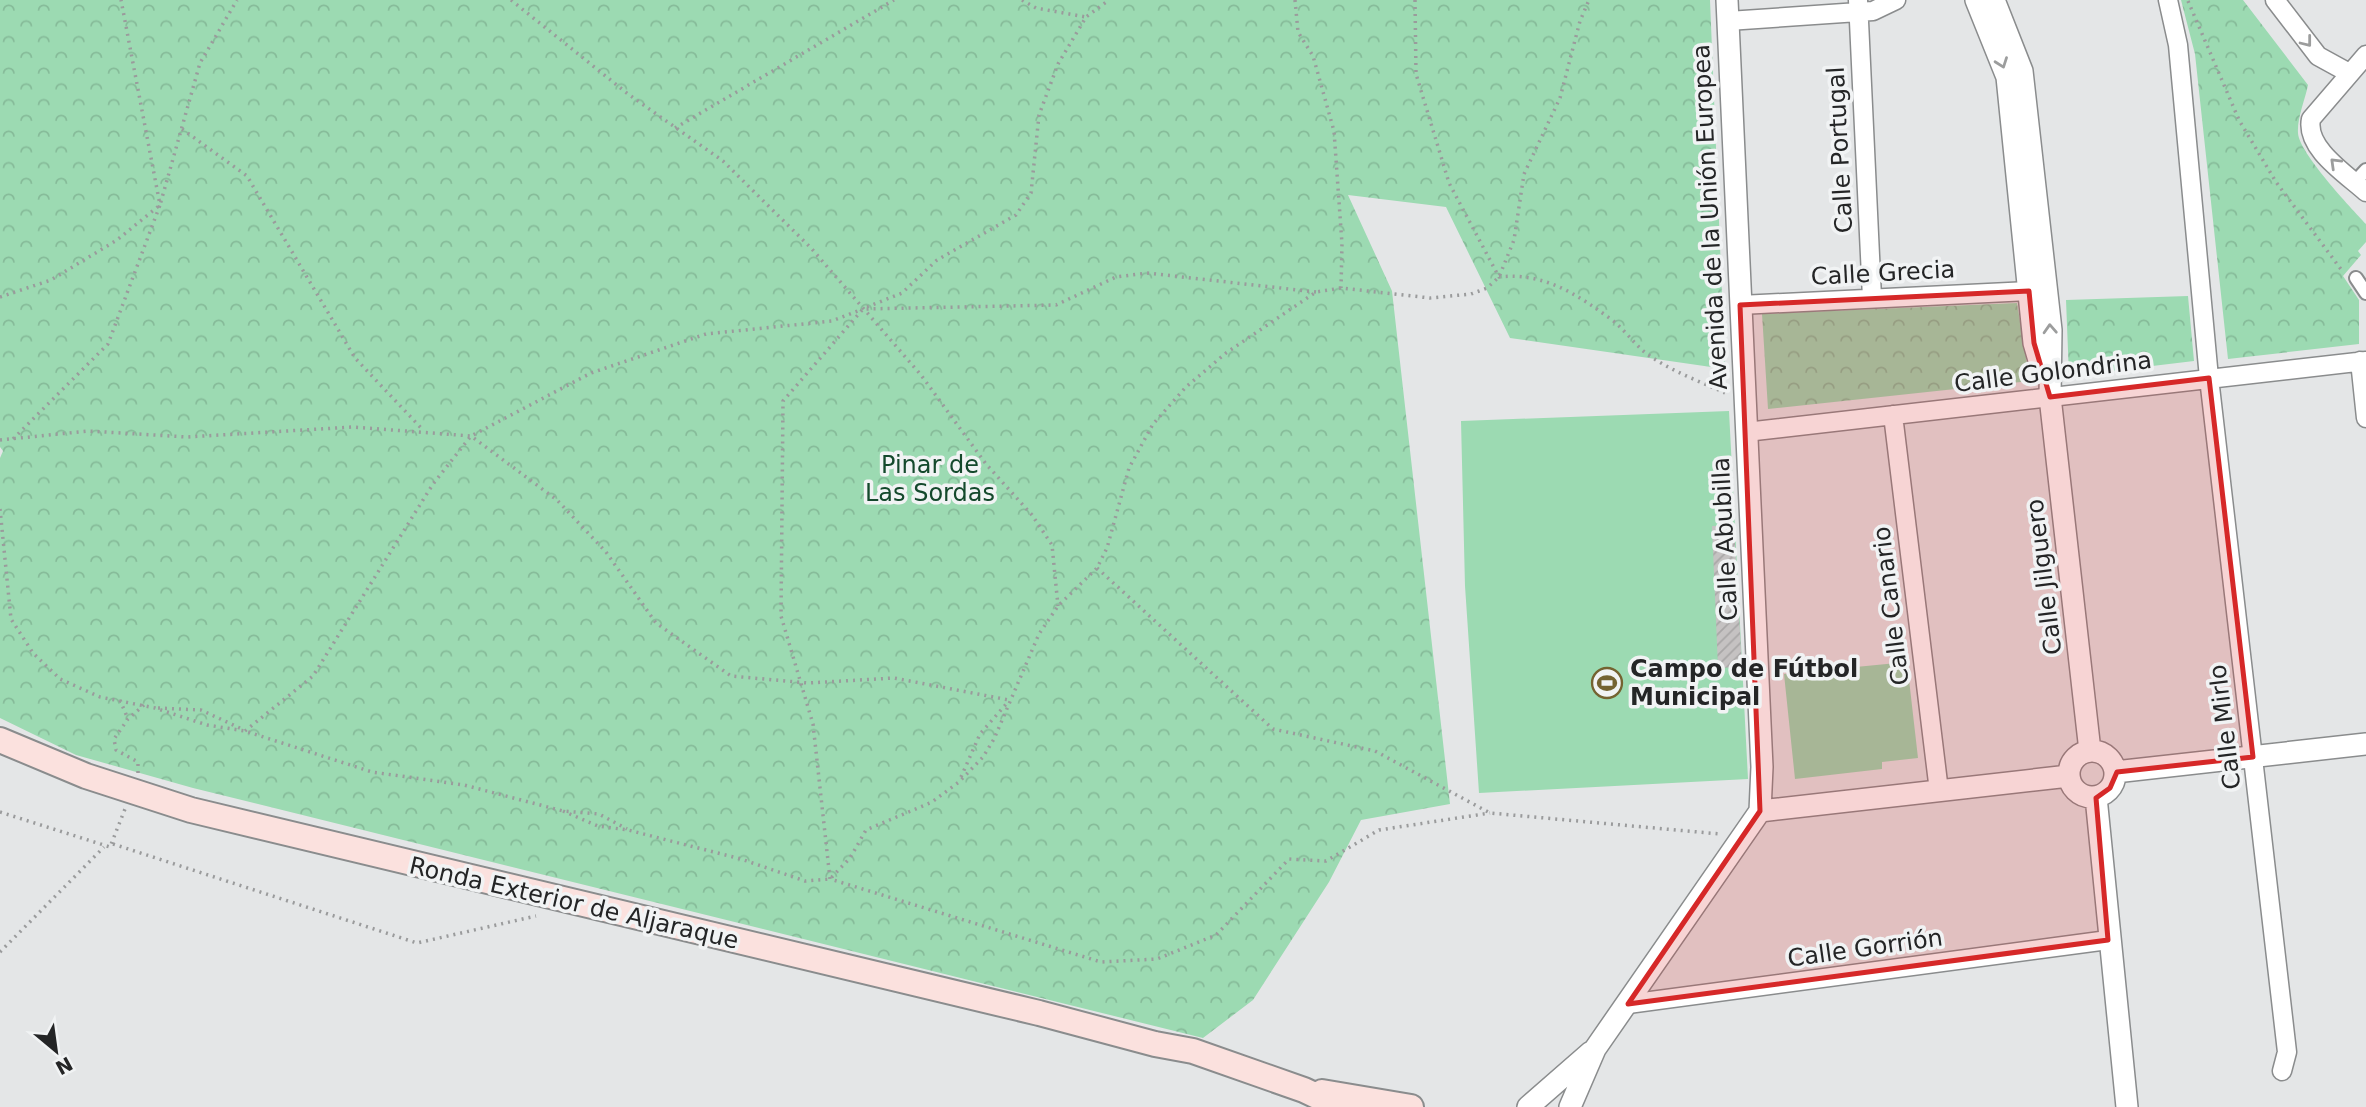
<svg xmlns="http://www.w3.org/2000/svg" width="2366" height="1107" font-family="'DejaVu Sans',sans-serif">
<defs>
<pattern id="forest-crowns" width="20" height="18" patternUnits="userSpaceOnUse" patternTransform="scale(1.75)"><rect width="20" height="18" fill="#9cdab2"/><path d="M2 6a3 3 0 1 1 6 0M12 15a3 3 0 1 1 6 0" fill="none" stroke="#86bb99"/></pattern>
<pattern id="building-hatch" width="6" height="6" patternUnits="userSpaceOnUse" patternTransform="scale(1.75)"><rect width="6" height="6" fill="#c5c2c2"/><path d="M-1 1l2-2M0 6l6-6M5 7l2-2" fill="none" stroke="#a9a7a7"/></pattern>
</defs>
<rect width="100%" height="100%" fill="#e4e6e7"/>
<!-- forest -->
<path fill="url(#forest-crowns)" d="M0,0H1710L1725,369L1510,338L1446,207L1348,195L1392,291L1450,804L1361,820L1329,882L1253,1000L1203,1038L193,788L76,755L0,718V458L3,451L0,447Z
M2181,0H2243L2308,85C2305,100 2297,118 2298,133C2299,153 2351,208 2366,224V242L2358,251L2361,255L2343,276L2359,300V344L2228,359L2195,54Z
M2188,296L2194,361L2069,376L2066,300Z
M2017,303L2030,381L1768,409L1762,314Z"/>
<!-- pitch -->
<path fill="#9cdab2" d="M1729,411L1748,779L1479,793L1465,586L1461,421Z
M1907,662L1918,758L1882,762V769L1795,779L1784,674Z"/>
<!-- building -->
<path fill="url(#building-hatch)" d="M1712,526H1734L1742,667L1718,668Z"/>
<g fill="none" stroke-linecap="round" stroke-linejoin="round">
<!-- pedestrian casing -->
<g stroke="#8a8c8d" stroke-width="16">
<path id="pedestrian" d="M2355,182L2366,170
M2356,278L2366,293"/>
</g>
<!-- minor casing -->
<g stroke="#8a8c8d" stroke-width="21">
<path id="minor" d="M1858,0L1872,298
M2168,0L2178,45L2209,378L2287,1052L2282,1071
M2275,0L2318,56L2349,73
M1728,21L1873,11L1896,0
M2366,55L2311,119C2305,148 2346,174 2366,192
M1740,305L2029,291
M2360,361L2366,418
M1893,415L1939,791
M1746,432L2366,361
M1628,1004L2108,940"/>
</g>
<!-- tertiary casing -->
<g stroke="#8a8c8d" stroke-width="24">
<path id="tertiary" d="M1727,0L1762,767L1760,811
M1976,0L2007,77L2034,343L2043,374
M1994,0L2022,71L2051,330L2050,397L2090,751
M2069 774a23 23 0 1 1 46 0a23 23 0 1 1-46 0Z
M2115,772L2366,744
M2096,797L2127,1107
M1528,1107L1591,1052
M1570,1107L1595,1049L1760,811L2069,776"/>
</g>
<!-- secondary casing -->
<g stroke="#8a8c8d" stroke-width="28">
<path id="secondary" d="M0,740L86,776L191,810L1039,1013L1155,1044L1193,1051L1304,1090L1340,1107
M1322,1092L1411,1107"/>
</g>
<!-- path -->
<path stroke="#9a9b9c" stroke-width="3.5" stroke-dasharray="2 5" stroke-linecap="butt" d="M511,0L628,94L723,161L811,248L921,375L986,464L1032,515L1052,545L1058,606
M1022,0L1036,8L1086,17
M1295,0L1298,32L1313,56L1334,131L1342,244L1341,288
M1415,0L1416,74L1449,183L1499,277C1543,272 1577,294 1612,320C1625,330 1634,344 1647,354C1671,371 1699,381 1725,393
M2188,1L2239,120L2276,182L2343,272
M675,128L894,0
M182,129L247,176L355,358L423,430
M1316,292L1147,273L1116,277L1056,305L863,309L783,401L781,616L813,724L830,879L1101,962L1157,959L1216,935L1289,859L1326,861L1379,830L1490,813
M0,297L51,280L117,240L160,205L200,63L237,0
M867,307L902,293L937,260L1016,215L1031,193L1039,115L1058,64L1086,17L1109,0
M13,439L108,344L160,205L121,0
M0,440L88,431L187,437L353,427L471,436L557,500L606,552L656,623L731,676L808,683L894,678L1009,700
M0,509L11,619L33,653L60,679L100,697L155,708L207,725L245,731L372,772L464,785L563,811L599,814L627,829
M1097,568L1273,729L1375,751L1490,813L1720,834
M120,700L128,719
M158,708L201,710L244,730
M245,731L313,676L433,484L471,436L591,373L706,334L832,321L860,310
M138,773V762L116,750L114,739L128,719L144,705
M961,777L980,734L1008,702
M563,811L598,826L628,830L741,859L805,881L830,879L850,858L866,830L932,802L959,782L983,757L994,739L1039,634L1058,606L1097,568L1107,548L1129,468L1153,424L1186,387L1226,353L1316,292L1341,288L1430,298L1471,294L1487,288L1499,277L1514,240L1524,174L1560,98L1580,21L1589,0
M0,812L110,847L125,809
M113,844L417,943L536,916
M0,952L104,847"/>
<!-- pedestrian -->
<use href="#pedestrian" stroke="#fff" stroke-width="12"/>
<!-- minor -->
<use href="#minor" stroke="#fff" stroke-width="18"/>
<!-- tertiary -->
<use href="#tertiary" stroke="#fff" stroke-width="21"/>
<!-- secondary -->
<use href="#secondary" stroke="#fbe1de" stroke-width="24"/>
</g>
<!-- one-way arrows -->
<defs><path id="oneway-chevron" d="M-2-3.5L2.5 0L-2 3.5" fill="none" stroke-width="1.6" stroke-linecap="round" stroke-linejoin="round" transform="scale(1.75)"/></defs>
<g stroke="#9c9d9d">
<use href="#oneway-chevron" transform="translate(2307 42) rotate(52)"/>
<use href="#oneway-chevron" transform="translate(2002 63) rotate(70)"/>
<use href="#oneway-chevron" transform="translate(2335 163) rotate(-136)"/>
<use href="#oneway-chevron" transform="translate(2050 329) rotate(-93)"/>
</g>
<!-- marked area -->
<path fill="#d62828" fill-opacity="0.2" stroke="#d62828" stroke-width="5" stroke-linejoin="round" d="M2029,291L2034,343L2050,397L2209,378L2253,757L2117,772L2110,788L2096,798L2108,940L1628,1004L1760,811L1740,305Z"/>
<!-- icons -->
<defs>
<g id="stadium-ring" transform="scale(1.575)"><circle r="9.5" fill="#f1f3f4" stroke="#746331" stroke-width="1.5"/><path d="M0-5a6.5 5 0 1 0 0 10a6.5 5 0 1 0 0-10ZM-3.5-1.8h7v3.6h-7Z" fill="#746331"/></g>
</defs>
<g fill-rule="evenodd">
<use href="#stadium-ring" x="1607" y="683"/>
</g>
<g text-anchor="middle" stroke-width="7" stroke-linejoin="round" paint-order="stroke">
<!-- street labels -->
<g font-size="24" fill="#242526" stroke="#f1f3f4">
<text transform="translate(1840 150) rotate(-93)" y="8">Calle Portugal</text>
<text transform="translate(1710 217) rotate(-93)" y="8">Avenida de la Unión Europea</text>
<text transform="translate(1883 273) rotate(-3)" y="8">Calle Grecia</text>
<text transform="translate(2053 372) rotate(-7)" y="8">Calle Golondrina</text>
<text transform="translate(1725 539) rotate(-93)" y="8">Calle Abubilla</text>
<text transform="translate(2044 577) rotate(-97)" y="8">Calle Jilguero</text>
<text transform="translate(1891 606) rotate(-97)" y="8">Calle Canario</text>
<text transform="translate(2225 727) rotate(-97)" y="8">Calle Mirlo</text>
<text transform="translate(574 903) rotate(13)" y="8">Ronda Exterior de Aljaraque</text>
<text transform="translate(1865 948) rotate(-8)" y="8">Calle Gorrión</text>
</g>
<!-- park labels -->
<g font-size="24" fill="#14492c" stroke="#f1f3f4">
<text x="930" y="473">Pinar de<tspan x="930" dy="28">Las Sordas</tspan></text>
</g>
<!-- poi labels -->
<g font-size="24" font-weight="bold" fill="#242526" stroke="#f1f3f4" text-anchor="start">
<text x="1630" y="677">Campo de Fútbol<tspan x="1630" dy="28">Municipal</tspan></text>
</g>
</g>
<!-- north arrow -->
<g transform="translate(56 1051) rotate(151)" stroke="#f1f3f4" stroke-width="5" paint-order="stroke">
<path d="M0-5L12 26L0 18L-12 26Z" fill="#242526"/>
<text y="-10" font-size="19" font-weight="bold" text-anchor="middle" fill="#242526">N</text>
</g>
</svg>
